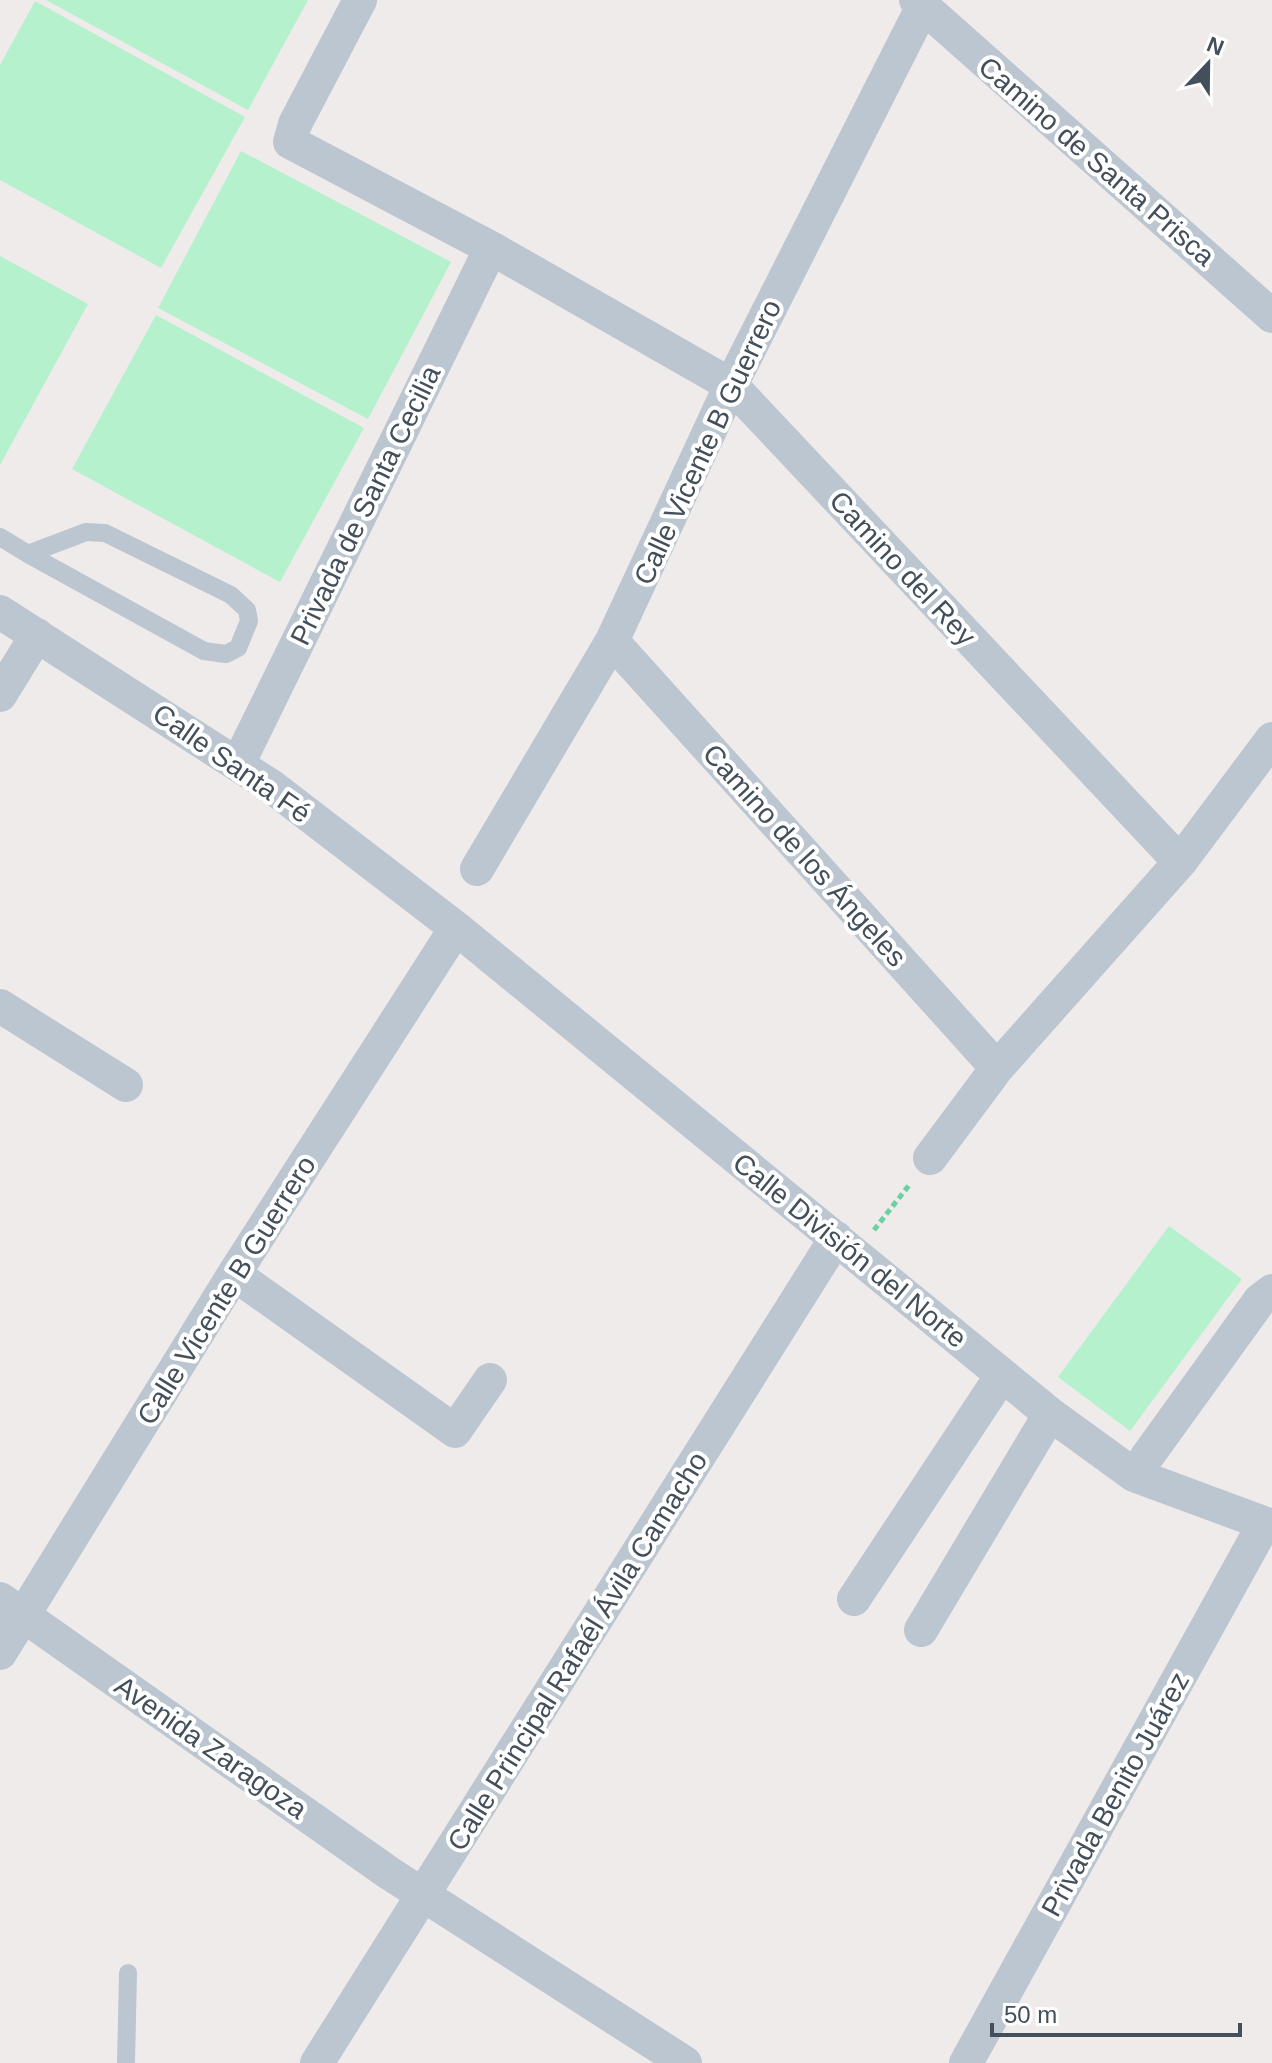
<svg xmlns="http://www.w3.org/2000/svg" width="1272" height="2063" font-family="Helvetica,sans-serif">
<rect width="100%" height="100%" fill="#efebeb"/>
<!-- green -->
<path fill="#b5f1cd" d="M46,0H308L248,110Z
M35,1L245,117L161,268L0,180V65Z
M241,151L451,262L368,419L158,308Z
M0,256L88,304L0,465Z
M156,315L364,428L280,582L72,469Z
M1169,1226L1242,1279L1130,1431L1058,1377Z"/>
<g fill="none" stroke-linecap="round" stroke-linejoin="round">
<!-- path -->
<path stroke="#6bd1a1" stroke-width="5" stroke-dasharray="6 4" stroke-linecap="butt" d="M874,1230L910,1184"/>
<!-- service -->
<path stroke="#bbc6d0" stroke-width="18" d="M0,537L28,554L204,651L226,654L238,648L249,621L247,610L231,595L105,533L86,532L28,554
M126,2063L128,1973"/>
<!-- minor -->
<path stroke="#bbc6d0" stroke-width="34" d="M360,0L295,124L290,142L491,248L731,385L1180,862
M916,0L1272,316
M0,612L271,786L456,928L1050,1414L1134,1475L1272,1526
M612,641L997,1068
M0,695L37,635
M239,762L491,248
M477,869L612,641L731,385L923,6
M0,1006L126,1085
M930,1158L997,1068L1180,862L1272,739
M234,1274L455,1431L490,1380
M1146,1458L1260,1300L1272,1291
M0,1599L389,1873L685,2063
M854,1599L1002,1375
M921,1630L1050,1414
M0,1653L234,1274L456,928
M317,2063L836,1238
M966,2063L1264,1524"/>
</g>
<g text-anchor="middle" stroke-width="8" stroke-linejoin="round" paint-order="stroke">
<!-- street labels -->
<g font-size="28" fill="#434f5a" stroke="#fff">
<text transform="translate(1097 161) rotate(41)" y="10">Camino de Santa Prisca</text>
<text transform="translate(707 442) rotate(-65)" y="10">Calle Vicente B Guerrero</text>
<text transform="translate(365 505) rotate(-64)" y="10">Privada de Santa Cecilia</text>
<text transform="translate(903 568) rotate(47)" y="10">Camino del Rey</text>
<text transform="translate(232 763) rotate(35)" y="10">Calle Santa Fé</text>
<text transform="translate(805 855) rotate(48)" y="10">Camino de los Ángeles</text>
<text transform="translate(850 1250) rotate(39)" y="10">Calle División del Norte</text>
<text transform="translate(226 1290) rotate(-58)" y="10">Calle Vicente B Guerrero</text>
<text transform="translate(577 1651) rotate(-58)" y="10">Calle Principal Rafaél Ávila Camacho</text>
<text transform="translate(211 1747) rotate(35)" y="10">Avenida Zaragoza</text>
<text transform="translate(1115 1794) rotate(-61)" y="10">Privada Benito Juárez</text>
</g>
</g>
<!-- north arrow -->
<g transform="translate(1208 64) rotate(22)" stroke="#ffffff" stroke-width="6" paint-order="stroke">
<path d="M0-6L14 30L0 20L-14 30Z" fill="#434f5a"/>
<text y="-12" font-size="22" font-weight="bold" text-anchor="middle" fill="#434f5a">N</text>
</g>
<!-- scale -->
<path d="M992 2023v12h248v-12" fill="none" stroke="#434f5a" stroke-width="4"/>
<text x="1004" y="2023" font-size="24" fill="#434f5a" stroke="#ffffff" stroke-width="6" paint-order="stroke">50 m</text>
</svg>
